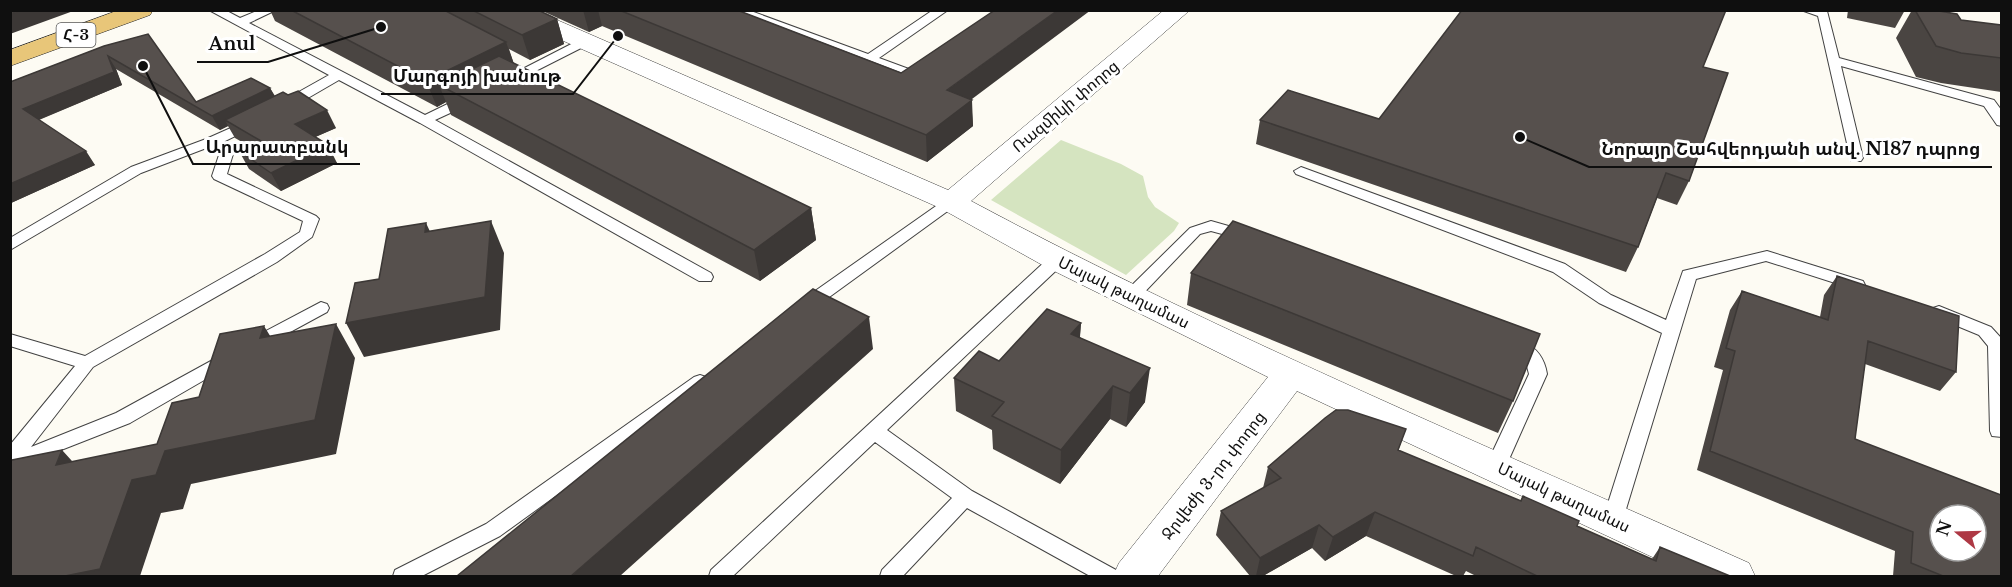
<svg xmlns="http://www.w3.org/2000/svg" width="2012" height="587" font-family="'Libre Baskerville','Noto Sans Armenian',serif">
<rect width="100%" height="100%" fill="#fdfbf3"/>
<!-- green -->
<path fill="#d5e4c0" d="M1061,140L1121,164L1143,176L1148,197L1155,207L1179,223L1174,231L1126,275L991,200Z"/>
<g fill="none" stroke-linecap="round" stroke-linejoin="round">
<!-- lane casing -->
<g stroke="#424242" stroke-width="2">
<path id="lane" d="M209,10H225L240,18L259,10H276L249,23L425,115L464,96H474L476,99L474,102L435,120L711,273L713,277L711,281H699L420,123L339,80L289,109H279L277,106L279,103L329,75Z
M730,10H748L868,54L933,10H948L879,58L917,72L928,71L929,74L919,81Z
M1801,10L1827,11L1839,58L1994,100L2002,111V126L1997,125L1984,106L1841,66L1863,158L1861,161H1851L1818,16Z
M583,38L587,39L589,42L587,45L514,82H504L503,79Z
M251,119L258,123L256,126L221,143L233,154L227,174L316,216L319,219L312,237L277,262L93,367L31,447L116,413L220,356L226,354L232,356L235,360L232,364L130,423L10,470V445L75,366L10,346V334L85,356L265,254L300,232L303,221L214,179L212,176L219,155L209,147L141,173L10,250V238L131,167L206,139Z
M1301,167L1565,264L1611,295L1666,320L1683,271L1767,251L1863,281L1865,285L1863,289L1857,290L1766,261L1696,279L1623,519L1620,525L1613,527L1606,525L1603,519L1662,333L1599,303L1553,272L1296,174L1294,171Z
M951,197L958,202L956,205L810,311H798L796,307L798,303L946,199Z
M1211,221L1253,233L1256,236L1248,241L1211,231L1200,234L1137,300H1125L1123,296L1125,292L1190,228Z
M1057,255L1065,260L1063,264L887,430L972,491L1116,570L1118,576H1090L967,508L903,576H880L882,570L952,498L875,442L733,576H709L711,570L1051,256Z
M321,302L327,304L329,308L327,312L257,350H245L242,346L245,342Z
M1939,306L1991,327L2002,339V437L1992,436L1990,431L1988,346L1979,335L1933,316L1931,312L1933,308Z
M1513,338C1532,343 1544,354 1547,374L1506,466L1503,471L1496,474L1489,471L1486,466L1529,374L1525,359L1507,348L1504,344L1507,340Z
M700,375L706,377L709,382L706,387L500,536L422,576H393L395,570L486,524L694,377Z"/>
</g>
<!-- street casing -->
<g stroke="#424242" stroke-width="1">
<path id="street" d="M502,10H534L948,190L1164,10H1190L971,201C1223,336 1488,446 1749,563L1755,576H1693L1297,391L1158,576H1113L1119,563L1268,377L1046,267L940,208L505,15Z"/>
</g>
<!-- primary casing -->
<g stroke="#202020" stroke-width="1">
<path id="primary" d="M119,10H153L150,15L10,66V50Z"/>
</g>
<!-- lane -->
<use href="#lane" fill="#fff" fill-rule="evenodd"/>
<!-- street -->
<use href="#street" fill="#fff" fill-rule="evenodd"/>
<!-- primary -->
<use href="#primary" fill="#e8c679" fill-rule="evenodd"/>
</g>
<!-- wall -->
<path fill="#4a4542" d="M270,10H538L557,19L564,44L530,60L509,49L514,64L811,208L816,240L760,281L451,115L446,102L437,107L275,21Z
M540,10H737L971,99L973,126L927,162L602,26L589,32Z
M1848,10H1905L1895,28L1847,18Z
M1912,10H1933L1961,20L2001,25V92L1941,83L1916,77L1896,38Z
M104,46L196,102L270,88L275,96L336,128L315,137L337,163L281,191L249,169L239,151L249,146L235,138L228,126L220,130L116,69L122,85L39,120L95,165L11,203L10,82Z
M1703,67L1689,181L1677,205L1657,198L1638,247L1626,272L1256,144L1260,120L1379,119Z
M1191,273L1513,401L1498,433L1187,305Z
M1837,276L1956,372L1940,391L1865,364L1855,439L2001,576H1893L1895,551L1697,470L1723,370L1714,367L1730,310L1742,291L1820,317L1824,295Z
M1081,323L1080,337L1145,402L1126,427L1110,419L1060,484L993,449L992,430L956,411L954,378L999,361Z
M1406,429L1398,451L1520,501L1523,496L1577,526L1652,559L1660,547L1730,576H1476L1466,571L1463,576H1456L1366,536L1325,561L1312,548L1263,576H1250L1216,535L1221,511L1263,488L1268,467Z"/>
<!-- shaded-wall -->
<path fill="#3c3836" d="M21,10H76L10,34V14Z
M583,10H598L602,26L589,32Z
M1058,10H1091L948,117L947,90Z
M557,19L564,44L530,60L522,35Z
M506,42L515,67L439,85L446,102L437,107L426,81Z
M108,56L116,69L122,85L33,122L23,109Z
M270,88L277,101L225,120L228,126L220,130L212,116Z
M972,100L973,126L927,162L926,135Z
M327,110L336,128L304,142L295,124Z
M328,145L337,163L281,191L271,173Z
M86,151L95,165L11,203L10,202V184Z
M811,208L816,240L760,281L754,250Z
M491,221L504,253L500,330L364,357L346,323Z
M426,223L441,255L425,232Z
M869,317L873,349L620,576H571Z
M1081,323L1078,357L1071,334Z
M336,324L355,358L336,454L191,484L183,509L161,513L140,576H65L132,480L165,451Z
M264,326L285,360L260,338Z
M1150,368L1145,402L1126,427L1130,393Z
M1113,386L1110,419L1060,484L1061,450Z
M62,450L92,483L56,465Z
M1375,512L1366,536L1325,561L1333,537Z
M1319,525L1312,548L1263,576H1256L1260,558Z"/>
<!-- building -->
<path fill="#56504d" stroke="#3c3836" stroke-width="1.5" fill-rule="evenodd" d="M10,10H21L10,14Z
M291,10H444L506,42L426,81Z
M472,10H538L557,19L522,35Z
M619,10H737L901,73L995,10H1058L947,90L972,100L926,135Z
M1462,10H1726L1703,67L1728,73L1689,181L1666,173L1638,247L1260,120L1288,90L1379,119Z
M1915,10H1933L1957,14L1961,20L2001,25V58L1961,53L1936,46Z
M148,34L196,102L251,78L270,88L212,116L108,56L114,72L23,109L86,151L10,184V82L104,46Z
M499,56L811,208L754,250L439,85Z
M298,91L327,110L295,124L328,145L271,173L239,151L261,141L225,120L283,92L288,95Z
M491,221L485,297L346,323L355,283L379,279L388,229L426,223L425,232Z
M1233,221L1540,334L1513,401L1191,273Z
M1837,276L1959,316L1956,372L1868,341L1855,439L2001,495V576H1943L1911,563L1913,532L1710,451L1735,351L1726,348L1742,291L1828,320ZM1940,515H1976V551H1940Z
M813,289L869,317L571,576H457Z
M1047,309L1081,323L1071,334L1150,368L1130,393L1113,386L1061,450L992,416L1004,402L954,378L979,351L999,361Z
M336,324L315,420L165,451L156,475L132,480L100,569L65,576H10V462L12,460L62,450L56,465L157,444L172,403L199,397L220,334L264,326L260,338Z
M1336,410H1348L1406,429L1398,450L1521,501L1523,496L1579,521L1577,526L1656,561L1660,547L1730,576H1537L1476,547L1473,556L1375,512L1333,537L1319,525L1260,558L1221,511L1281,478L1268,467L1325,418Z"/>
<g text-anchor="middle" stroke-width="6" stroke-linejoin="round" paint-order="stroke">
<!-- shield labels -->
<rect fill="#fff" stroke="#575757" stroke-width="1.5" x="56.5" y="23" width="39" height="24" rx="4.5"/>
<g font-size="15" font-weight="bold" fill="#0f0f0f">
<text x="76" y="40">Հ-3</text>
</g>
<!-- street labels -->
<g font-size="16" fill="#0f0f0f" stroke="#fff">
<text transform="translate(1065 106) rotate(-40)" y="6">Ռազմիկի փողոց</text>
<text transform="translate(1124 292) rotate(26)" y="6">Մայակ թաղամաս</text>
<text transform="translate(1213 475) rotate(-52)" y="6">Ջրվեժի 3-րդ փողոց</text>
<text transform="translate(1564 497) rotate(25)" y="6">Մայակ թաղամաս</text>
</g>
</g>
<!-- callouts -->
<path fill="none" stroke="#0f0f0f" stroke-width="2" d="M381 27L268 62H197M618 36L573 94H381M143 66L193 164H360M1520 137L1589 167H1992"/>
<g fill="#0f0f0f" stroke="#fff" stroke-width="2">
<circle cx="381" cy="27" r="6"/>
<circle cx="618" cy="36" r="6"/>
<circle cx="143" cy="66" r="6"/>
<circle cx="1520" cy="137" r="6"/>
</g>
<g font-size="18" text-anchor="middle" font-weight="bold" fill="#0f0f0f" stroke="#fff" stroke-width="6" stroke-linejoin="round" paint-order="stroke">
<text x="232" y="50">Anul</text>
<text x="477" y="82">Մարգոյի խանութ</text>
<text x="277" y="153">Արարատբանկ</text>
<text x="1791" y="155">Նորայր Շահվերդյանի անվ. N187 դպրոց</text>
</g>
<!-- border -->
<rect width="2012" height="587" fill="none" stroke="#0f0f0f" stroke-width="24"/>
<!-- north arrow -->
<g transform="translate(1958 533) rotate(289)"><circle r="28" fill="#ffffff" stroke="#9f9f9f" stroke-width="1.5"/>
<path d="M0-4.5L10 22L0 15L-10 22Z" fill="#ae3844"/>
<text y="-9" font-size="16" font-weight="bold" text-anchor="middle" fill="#0f0f0f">N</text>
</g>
</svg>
